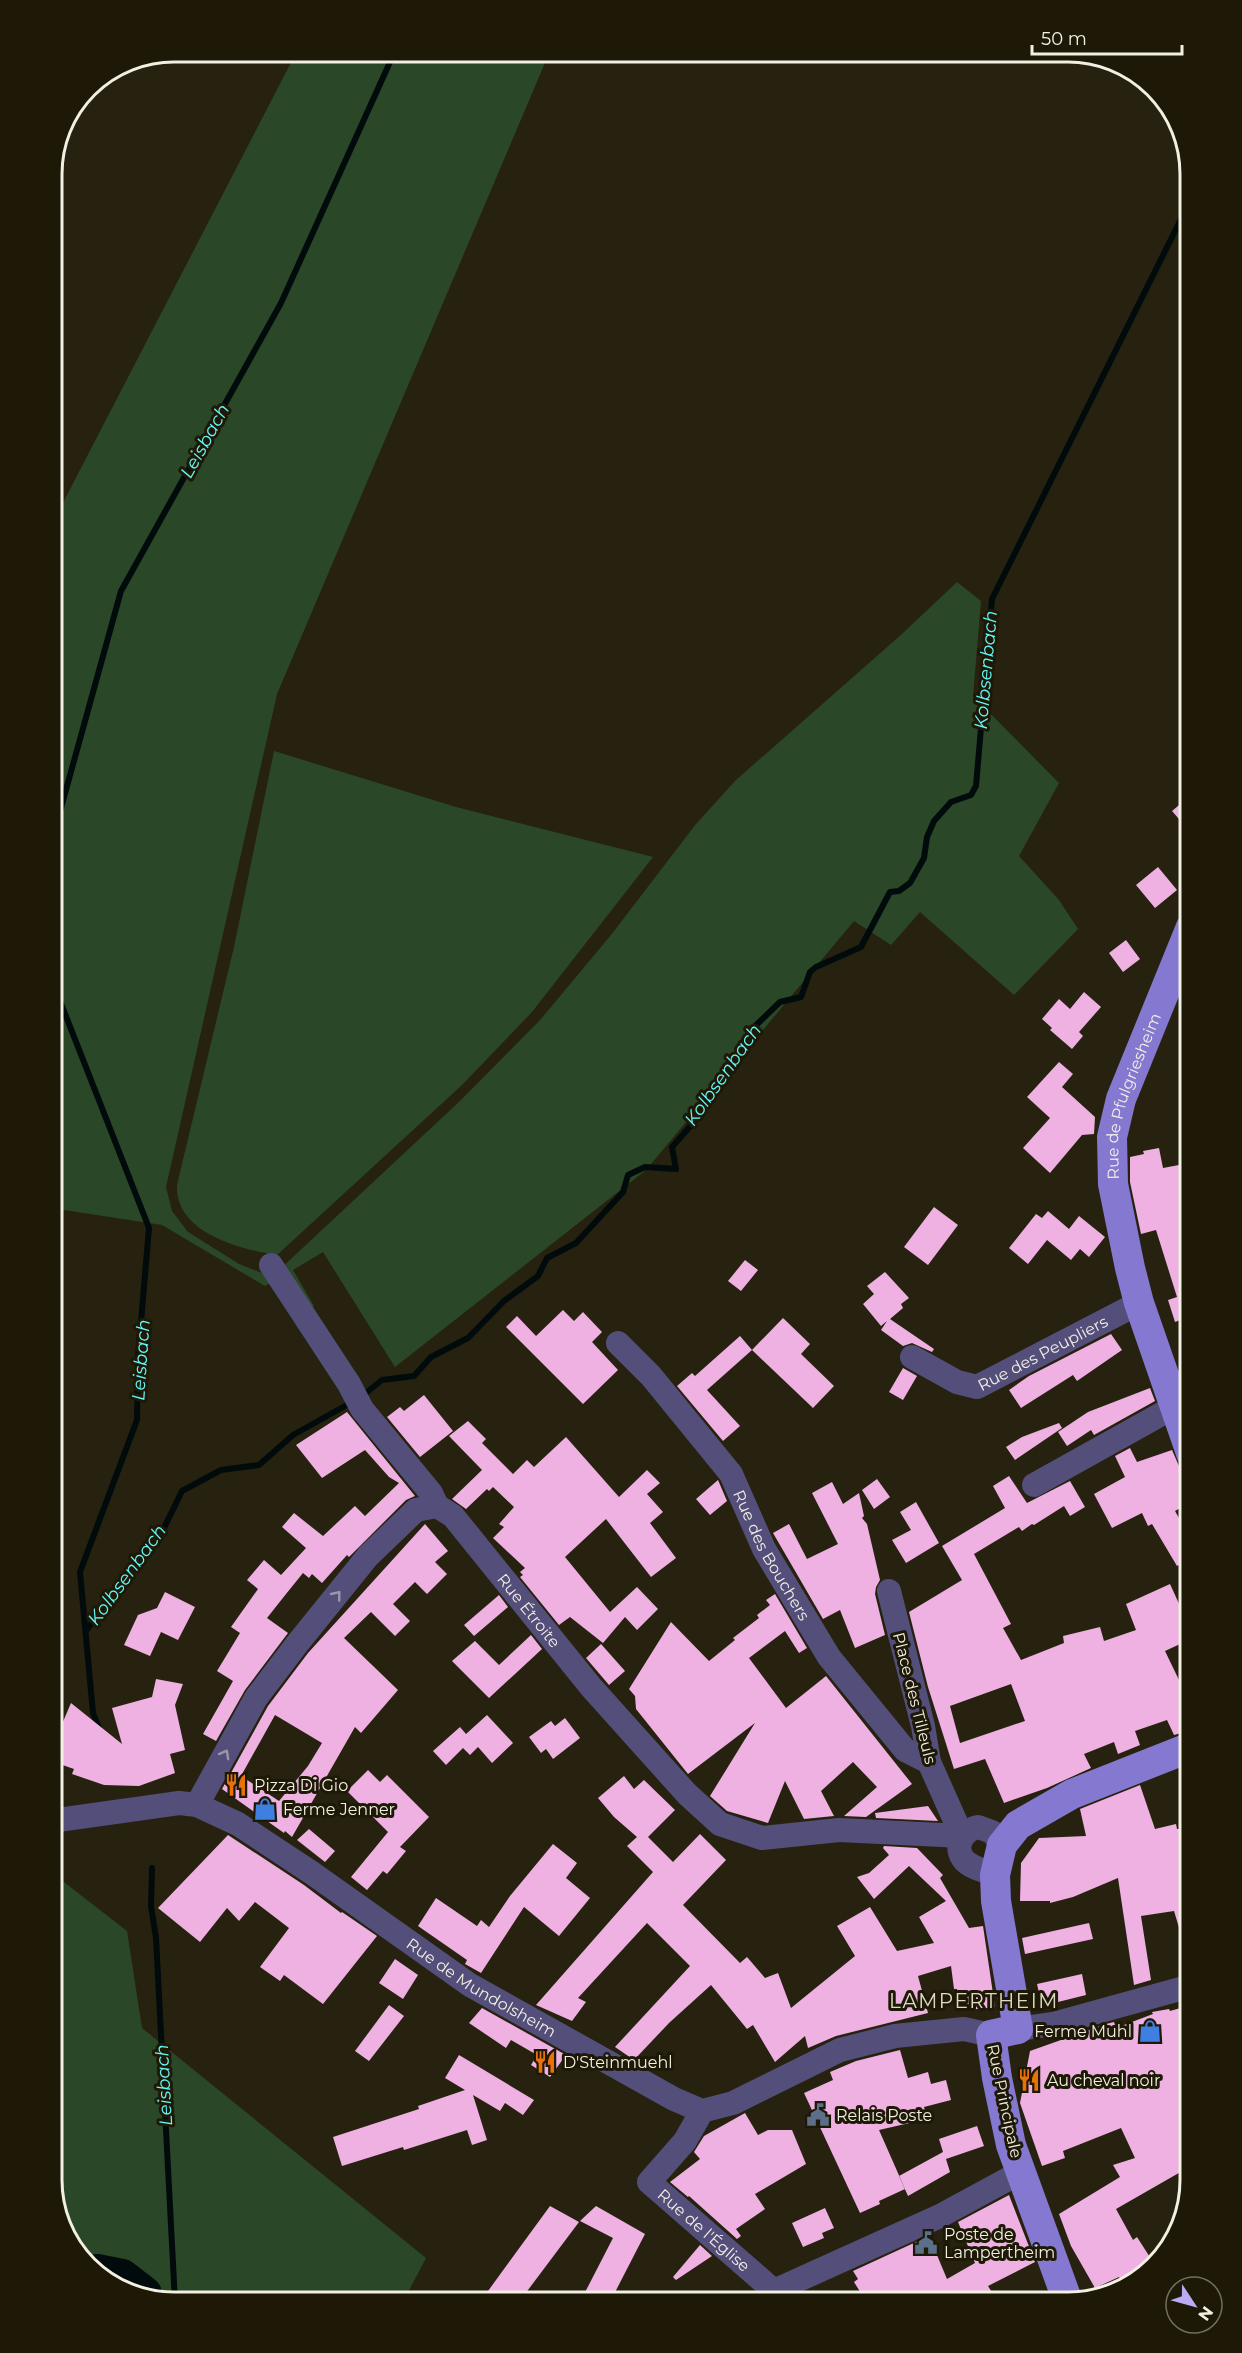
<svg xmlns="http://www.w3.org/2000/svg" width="1242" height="2353" font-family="Montserrat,sans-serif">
<rect width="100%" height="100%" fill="#27220f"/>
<!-- green -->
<path fill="#2a4828" d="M297,51H550L277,694L166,1187L172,1211L188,1232L239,1264L277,1279L265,1286L162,1225L51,1208V526Z
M957,582L981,601L973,696L1059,783L1019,856L1059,900L1078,929L1014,995L920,912L891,945L854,921L646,1170L395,1367L323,1252L293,1270L314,1306L303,1313L277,1272L460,1101L541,1019L611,935L696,824L736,780L902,634Z
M274,751L456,807L653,857L532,1012L462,1085L277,1255C240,1249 175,1233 177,1185L234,947Z
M51,1872L127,1931L142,2028L426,2258L404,2300L406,2302H166L105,2281L60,2227L51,2180Z"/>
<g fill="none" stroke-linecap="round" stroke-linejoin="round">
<!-- stream -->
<path stroke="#020b0c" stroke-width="6" d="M51,844L121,591L281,303L395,51
M51,978L149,1228L138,1357L137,1420L80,1572L93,1713L101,1733
M361,1397L382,1380L414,1376L431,1357L468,1338L504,1301L538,1276L547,1258L576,1243L623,1192L628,1175L645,1167L676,1169L672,1147L700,1115L712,1092L723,1081L750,1031L780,1002L801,997L810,972L816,967L861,947L890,892L899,891L910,883L924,858L927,837L934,821L951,802L971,795L976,786L992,599L1191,199
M86,1631L130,1570L163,1530L182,1491L221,1470L259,1465L293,1435L352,1402
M152,1868L151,1906L156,1938L175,2302"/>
<!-- river -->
<path stroke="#020b0c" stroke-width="36" d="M97,2272L122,2277L144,2294"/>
</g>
<!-- building -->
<path fill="#eeb1e2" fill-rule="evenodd" d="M1191,795V833L1172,811Z
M1158,867L1177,890L1155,908L1136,885Z
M1126,940L1140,959L1123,972L1109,953Z
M1084,992L1101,1007L1079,1032L1083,1036L1072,1049L1050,1030L1052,1028L1042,1019L1059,999L1070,1009Z
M1059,1062L1073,1074L1062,1087L1095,1117L1094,1134L1082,1135L1050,1173L1023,1148L1050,1118L1027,1097Z
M1159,1148L1163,1168L1179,1165L1185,1194L1191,1208V1330L1187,1331L1183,1319L1175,1322L1168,1300L1177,1297L1156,1230L1141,1234L1130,1182V1157L1144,1154L1143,1151Z
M934,1207L958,1225L928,1265L904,1247Z
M1048,1211L1069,1229L1079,1216L1105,1237L1089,1257L1080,1249L1071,1260L1047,1240L1028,1264L1009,1248L1036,1214L1042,1218Z
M745,1260L758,1270L741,1291L728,1281Z
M885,1272L909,1298L901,1304L903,1308L890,1319L934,1349L932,1352L912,1343L903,1346L881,1330L887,1321L881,1326L863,1304L874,1294L867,1286Z
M563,1310L574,1321L583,1312L602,1332L592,1342L618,1370L583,1404L506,1327L517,1316L536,1336Z
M783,1318L810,1344L801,1354L834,1386L813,1408L752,1350Z
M1111,1334L1122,1350L1077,1381L1073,1375L1021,1408L1009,1390L1029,1376Z
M740,1336L752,1350L707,1390L740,1426L723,1441L677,1386L692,1373L695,1376Z
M903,1368L917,1376L903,1400L889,1392Z
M1150,1388L1155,1401L1094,1435L1091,1430L1067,1446L1058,1432L1088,1412Z
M424,1395L453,1431L420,1457L387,1417L400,1407L404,1411Z
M347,1412L415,1496L406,1500L349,1557L347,1555L322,1583L312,1574L309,1578L303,1573L286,1594L267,1618L288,1633L245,1690L216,1741L203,1734L233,1681L217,1671L240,1633L231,1627L258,1589L247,1580L264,1560L281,1575L306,1548L282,1527L294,1513L323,1536L355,1506L365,1516L399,1483L389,1477L365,1450L322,1478L296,1445Z
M468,1421L486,1439L482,1443L513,1474L527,1460L534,1467L566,1437L619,1497L647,1470L660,1483L647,1494L663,1512L650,1523L676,1558L651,1577L606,1519L565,1557L610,1612L637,1587L658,1609L637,1630L625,1617L603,1643L570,1617L559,1625L520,1577L523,1575L520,1572L525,1568L493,1538L504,1527L499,1524L514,1507L493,1487L489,1491L487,1489L466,1509L452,1499L482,1470L449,1436Z
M1059,1423L1062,1428L1015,1460L1006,1447L1022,1437Z
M1130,1448L1137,1462L1172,1450L1179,1466L1191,1470V1502L1175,1511L1191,1539V1558L1177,1566L1152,1524L1148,1526L1142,1513L1112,1528L1094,1494L1125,1477L1115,1456Z
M1009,1476L1027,1503L1070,1481L1085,1507L1070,1516L1064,1506L1034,1525L1032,1524L1022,1531L1019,1527L974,1554L1011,1624L1003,1628L1021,1660L1064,1643L1063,1636L1100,1627L1104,1641L1136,1630L1126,1604L1170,1584L1191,1630V1639L1165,1651L1179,1680L1191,1676V1730L1174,1735L1167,1720L1135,1731L1140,1745L1118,1754L1114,1742L1084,1754L1091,1768L1047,1788L1004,1803L985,1759L954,1769L928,1687L909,1612L962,1580L942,1546L1005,1508L993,1486ZM1011,1684L1025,1721L960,1743L950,1706Z
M877,1479L890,1497L874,1509L862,1490Z
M718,1480L727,1501L710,1515L696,1499Z
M832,1482L843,1504L859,1493L864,1516L862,1518L867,1524L880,1580L876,1587L875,1594L885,1635L855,1648L840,1610L823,1619L773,1533L789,1524L807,1559L838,1544L812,1493Z
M916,1502L939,1543L906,1563L892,1540L911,1530L900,1512Z
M425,1524L448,1551L435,1562L447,1574L427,1594L415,1582L393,1604L410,1621L395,1636L371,1612L344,1638L398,1690L361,1733L355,1727L292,1837L285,1831L284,1833L222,1789L268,1706L308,1653ZM275,1715L322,1743L308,1766L279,1801L241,1776Z
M165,1592L195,1607L178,1640L161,1632L150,1656L124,1645L138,1615L157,1608Z
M775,1594L807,1648L799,1653L785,1631L749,1658L786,1708L826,1676L912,1784L866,1817L844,1816L877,1787L853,1762L821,1791L834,1816L804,1819L785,1781L768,1823L727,1811L710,1796L755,1723L688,1774L636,1709L635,1696L629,1689L671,1622L709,1661L735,1640L733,1638L759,1618L757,1615L770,1605L766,1600Z
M499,1595L508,1607L474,1636L464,1625Z
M531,1635L542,1649L489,1698L452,1661L475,1641L499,1665Z
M601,1644L625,1671L609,1685L586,1658Z
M156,1679L183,1684L175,1705L185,1750L170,1754L175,1773L139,1786L104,1785L72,1774L74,1769L51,1761V1728L59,1731L71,1703L122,1744L112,1708L152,1697Z
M487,1715L513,1743L492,1763L478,1747L470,1755L463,1748L446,1765L433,1751L460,1727L466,1734Z
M565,1718L580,1738L553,1759L546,1749L541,1753L529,1737L551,1721L555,1726Z
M368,1770L380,1782L387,1775L429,1817L400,1847L406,1851L387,1874L383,1871L367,1890L351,1877L388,1832L347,1791Z
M624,1776L634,1789L644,1780L675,1810L648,1837L673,1862L700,1834L726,1860L683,1905L740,1963L747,1957L765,1978L778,1973L791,2008L855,1956L837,1926L870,1907L897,1951L934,1943L919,1917L946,1901L909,1866L874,1899L857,1877L869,1873L889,1855L883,1848L884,1846L917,1848L943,1875L940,1878L969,1928L983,1926L995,2007L960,2011L957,1989H954L951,1966L918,1976L928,2013L836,2036L808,2048L805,2036L775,2062L753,2025L747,2029L711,1985L669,2023L634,2060L615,2047L690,1966L647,1923L578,1998L586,2002L572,2021L536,2005L653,1872L627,1846L637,1837L614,1817L598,1798Z
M1140,1785L1155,1829L1176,1824L1177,1829H1179L1191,1880V1953L1187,1954L1174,1911L1141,1916L1151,1980L1134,1985L1118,1878L1073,1897L1050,1903V1901H1020L1021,1863L1039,1838L1086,1836L1080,1809Z
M928,1806L938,1821L876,1818L875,1813Z
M309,1829L335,1851L325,1862L297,1840Z
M228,1835L304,1885L341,1913L342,1912L377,1936L323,2004L284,1975L280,1981L260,1967L289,1928L255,1902L239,1921L227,1908L200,1942L158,1908Z
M553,1844L577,1863L566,1878L590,1898L559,1936L524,1907L481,1973L465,1964L467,1960L418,1926L436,1898L477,1926L481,1920L489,1927L510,1896Z
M1089,1923L1093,1939L1025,1954L1022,1938Z
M395,1959L418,1975L403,1999L379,1983Z
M1082,1974L1086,1995L1042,2006L1037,1984Z
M389,2005L404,2016L369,2061L355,2051Z
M1191,2005V2166L1116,2209L1133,2240L1137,2237L1153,2262L1124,2286L1119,2277L1095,2288L1071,2246L1059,2214L1120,2177L1113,2165L1135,2158L1121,2128L1063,2151L1065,2158L1042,2166L1020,2103L1030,2051L1106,2024L1114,2022L1116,2028L1153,2014L1152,2012L1169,2009L1170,2011Z
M482,2008L566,2055L550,2077L531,2065L537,2055L511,2040L506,2048L469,2023Z
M900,2050L908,2078L928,2072L931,2084L946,2080L951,2100L924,2107L927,2119L879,2130L905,2189L879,2201L880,2204L860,2213L804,2093L833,2080L830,2072L856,2061Z
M459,2055L534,2100L523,2115L505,2103L500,2111L473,2095L487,2140L472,2145L467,2130L404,2150L403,2147L342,2166L333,2137L419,2109L418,2106L465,2090L445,2078Z
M745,2113L758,2135L768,2130H792L806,2164L755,2194L765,2209L736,2229L741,2236L737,2239L689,2196L688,2197L670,2182L700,2159L694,2152L704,2136Z
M977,2126L984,2146L946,2159L950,2172L908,2196L899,2176L943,2152L939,2139Z
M1009,2195L1035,2262L988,2286L998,2302H870L867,2297L864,2298L854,2282L858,2279L853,2271L929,2236L947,2279L975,2263L958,2222Z
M550,2206L579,2222L519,2302H480Z
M596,2206L645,2234L610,2302H580L613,2238L580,2221Z
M825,2208L834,2228L822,2233L824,2238L803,2247L792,2223Z
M700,2245L712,2256L676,2280L673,2277Z"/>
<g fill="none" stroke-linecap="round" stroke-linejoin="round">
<!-- minor -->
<g stroke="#534e7a" stroke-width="24">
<path d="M271,1265L349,1384L362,1409L431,1493L437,1506"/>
<path id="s1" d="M618,1343L651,1376L731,1474L764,1549L829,1657L905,1750L929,1762"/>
<path id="s2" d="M912,1357L957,1382L977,1387L1139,1303"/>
<path d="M1034,1485L1174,1407"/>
<path id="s3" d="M197,1805L256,1698L297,1644L368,1556L416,1510L437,1506L453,1516L591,1687L687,1794L720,1824L762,1838L839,1830L962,1836L929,1762L923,1726L889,1591"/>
<path id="s4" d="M51,1821L179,1803L197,1805L238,1824L312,1873L470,1985L674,2099L702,2111L733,2103L840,2050L895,2036L964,2029L991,2035"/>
<path d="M995,1875C986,1871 971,1868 964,1860C953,1847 963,1830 978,1827L992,1832L1002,1845"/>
<path d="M1018,2029L1053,2024L1191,1986"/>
<path id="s5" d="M702,2111L685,2141L649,2182L774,2291"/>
<path d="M769,2302L774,2291L940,2216L1021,2172"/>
</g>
<!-- major -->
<g stroke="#8478d1" stroke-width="30">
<path id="s6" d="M1191,1453L1139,1303L1130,1268L1113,1184L1112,1137L1121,1099L1191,927"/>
<path d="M1068,2302L1011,2145L997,2078L991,2035L1018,2029L996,1901L995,1875L1002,1845L1018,1825L1072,1794L1191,1747"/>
</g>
</g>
<!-- one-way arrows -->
<defs><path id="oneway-chevron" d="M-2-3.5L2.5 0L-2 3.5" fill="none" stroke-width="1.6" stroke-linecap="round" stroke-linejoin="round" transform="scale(1.5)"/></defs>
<g stroke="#9b96a9">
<use href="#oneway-chevron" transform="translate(337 1595) rotate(-51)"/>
<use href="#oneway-chevron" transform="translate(225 1754) rotate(-61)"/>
</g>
<!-- icons -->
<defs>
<g id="restaurant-bare" transform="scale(1.8)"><path d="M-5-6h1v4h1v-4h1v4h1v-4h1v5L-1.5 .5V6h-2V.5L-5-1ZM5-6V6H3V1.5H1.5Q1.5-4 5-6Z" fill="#e8710a" stroke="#1d1906" stroke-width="2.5" paint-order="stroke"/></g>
<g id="shop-bare" transform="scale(1.8)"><path d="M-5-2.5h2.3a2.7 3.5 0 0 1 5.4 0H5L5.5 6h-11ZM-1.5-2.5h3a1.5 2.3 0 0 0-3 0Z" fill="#3f7fe0" stroke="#1d1906" stroke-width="2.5" paint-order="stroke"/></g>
<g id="civic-bare" transform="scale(1.8)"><path d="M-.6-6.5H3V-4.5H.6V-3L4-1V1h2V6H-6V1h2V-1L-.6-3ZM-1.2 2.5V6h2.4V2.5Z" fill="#5c6f8a" stroke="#1d1906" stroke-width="2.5" paint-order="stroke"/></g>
</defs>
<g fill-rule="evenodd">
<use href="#restaurant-bare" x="236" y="1785"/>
<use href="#shop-bare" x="265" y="1809"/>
<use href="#shop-bare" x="1150" y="2031"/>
<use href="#restaurant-bare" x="545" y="2062"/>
<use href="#restaurant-bare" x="1029" y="2080"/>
<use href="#civic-bare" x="818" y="2115"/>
<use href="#civic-bare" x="926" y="2243"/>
</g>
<g text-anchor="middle" stroke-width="6" stroke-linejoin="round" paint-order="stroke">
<!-- street labels -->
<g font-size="16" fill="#f2efe3" stroke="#1d1906">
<text dy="6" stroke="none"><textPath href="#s6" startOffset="372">Rue de Pfulgriesheim</textPath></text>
<text dy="6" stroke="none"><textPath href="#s2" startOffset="146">Rue des Peupliers</textPath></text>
<text dy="6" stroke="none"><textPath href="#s1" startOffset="264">Rue des Bouchers</textPath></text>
<text dy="6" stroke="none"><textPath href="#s3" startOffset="531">Rue Étroite</textPath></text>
<text transform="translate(915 1698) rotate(76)" y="6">Place des Tilleuls</text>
<text dy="6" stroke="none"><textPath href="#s4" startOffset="486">Rue de Mundolsheim</textPath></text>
<text transform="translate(1005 2101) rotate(78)" y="6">Rue Principale</text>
<text dy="6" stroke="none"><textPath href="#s5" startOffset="162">Rue de l'Église</textPath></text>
</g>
<!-- poi labels -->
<g font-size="16" fill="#f2efe3" stroke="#1d1906" text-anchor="start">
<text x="254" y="1791">Pizza Di Gio</text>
<text x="283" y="1815">Ferme Jenner</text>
<text x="1132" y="2037" text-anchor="end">Ferme Muhl</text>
<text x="563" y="2068">D'Steinmuehl</text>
<text x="1047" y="2086">Au cheval noir</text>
<text x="836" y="2121">Relais Poste</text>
<text x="944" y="2240">Poste de<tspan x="944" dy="18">Lampertheim</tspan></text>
</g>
<!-- water labels -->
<g font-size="18" font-style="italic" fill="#65f9fc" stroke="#1d1906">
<text transform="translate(205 441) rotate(-61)" y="6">Leisbach</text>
<text transform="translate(986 670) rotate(-85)" y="6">Kolbsenbach</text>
<text transform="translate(723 1075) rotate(-55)" y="6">Kolbsenbach</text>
<text transform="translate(141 1360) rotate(-86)" y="6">Leisbach</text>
<text transform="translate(127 1575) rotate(-54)" y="6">Kolbsenbach</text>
<text transform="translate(164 2085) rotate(-93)" y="6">Leisbach</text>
</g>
<!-- quarter labels -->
<g font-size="20" letter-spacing="1.5" fill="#dfd9c1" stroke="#1d1906">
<text x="974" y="2008">LAMPERTHEIM</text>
</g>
</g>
<!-- crop -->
<path d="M0 0H1242V2353H0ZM174 62H1068A112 112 0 0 1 1180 174V2180A112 112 0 0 1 1068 2292H174A112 112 0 0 1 62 2180V174A112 112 0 0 1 174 62Z" fill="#1d1906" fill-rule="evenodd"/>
<path fill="none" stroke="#f2efe3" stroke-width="3" d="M174 62H1068A112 112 0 0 1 1180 174V2180A112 112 0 0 1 1068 2292H174A112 112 0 0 1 62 2180V174A112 112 0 0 1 174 62Z"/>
<!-- north arrow -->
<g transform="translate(1194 2305) rotate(126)"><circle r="28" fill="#1d1906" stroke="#726f5e" stroke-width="1.5"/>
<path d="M0-4.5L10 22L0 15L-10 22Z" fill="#bcaaf6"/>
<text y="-9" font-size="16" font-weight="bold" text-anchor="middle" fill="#f2efe3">N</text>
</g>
<!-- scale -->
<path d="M1032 45v9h150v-9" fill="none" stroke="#f2efe3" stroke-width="3"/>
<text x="1041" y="45" font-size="18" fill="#f2efe3" stroke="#1d1906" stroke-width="4.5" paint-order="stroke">50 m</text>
</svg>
